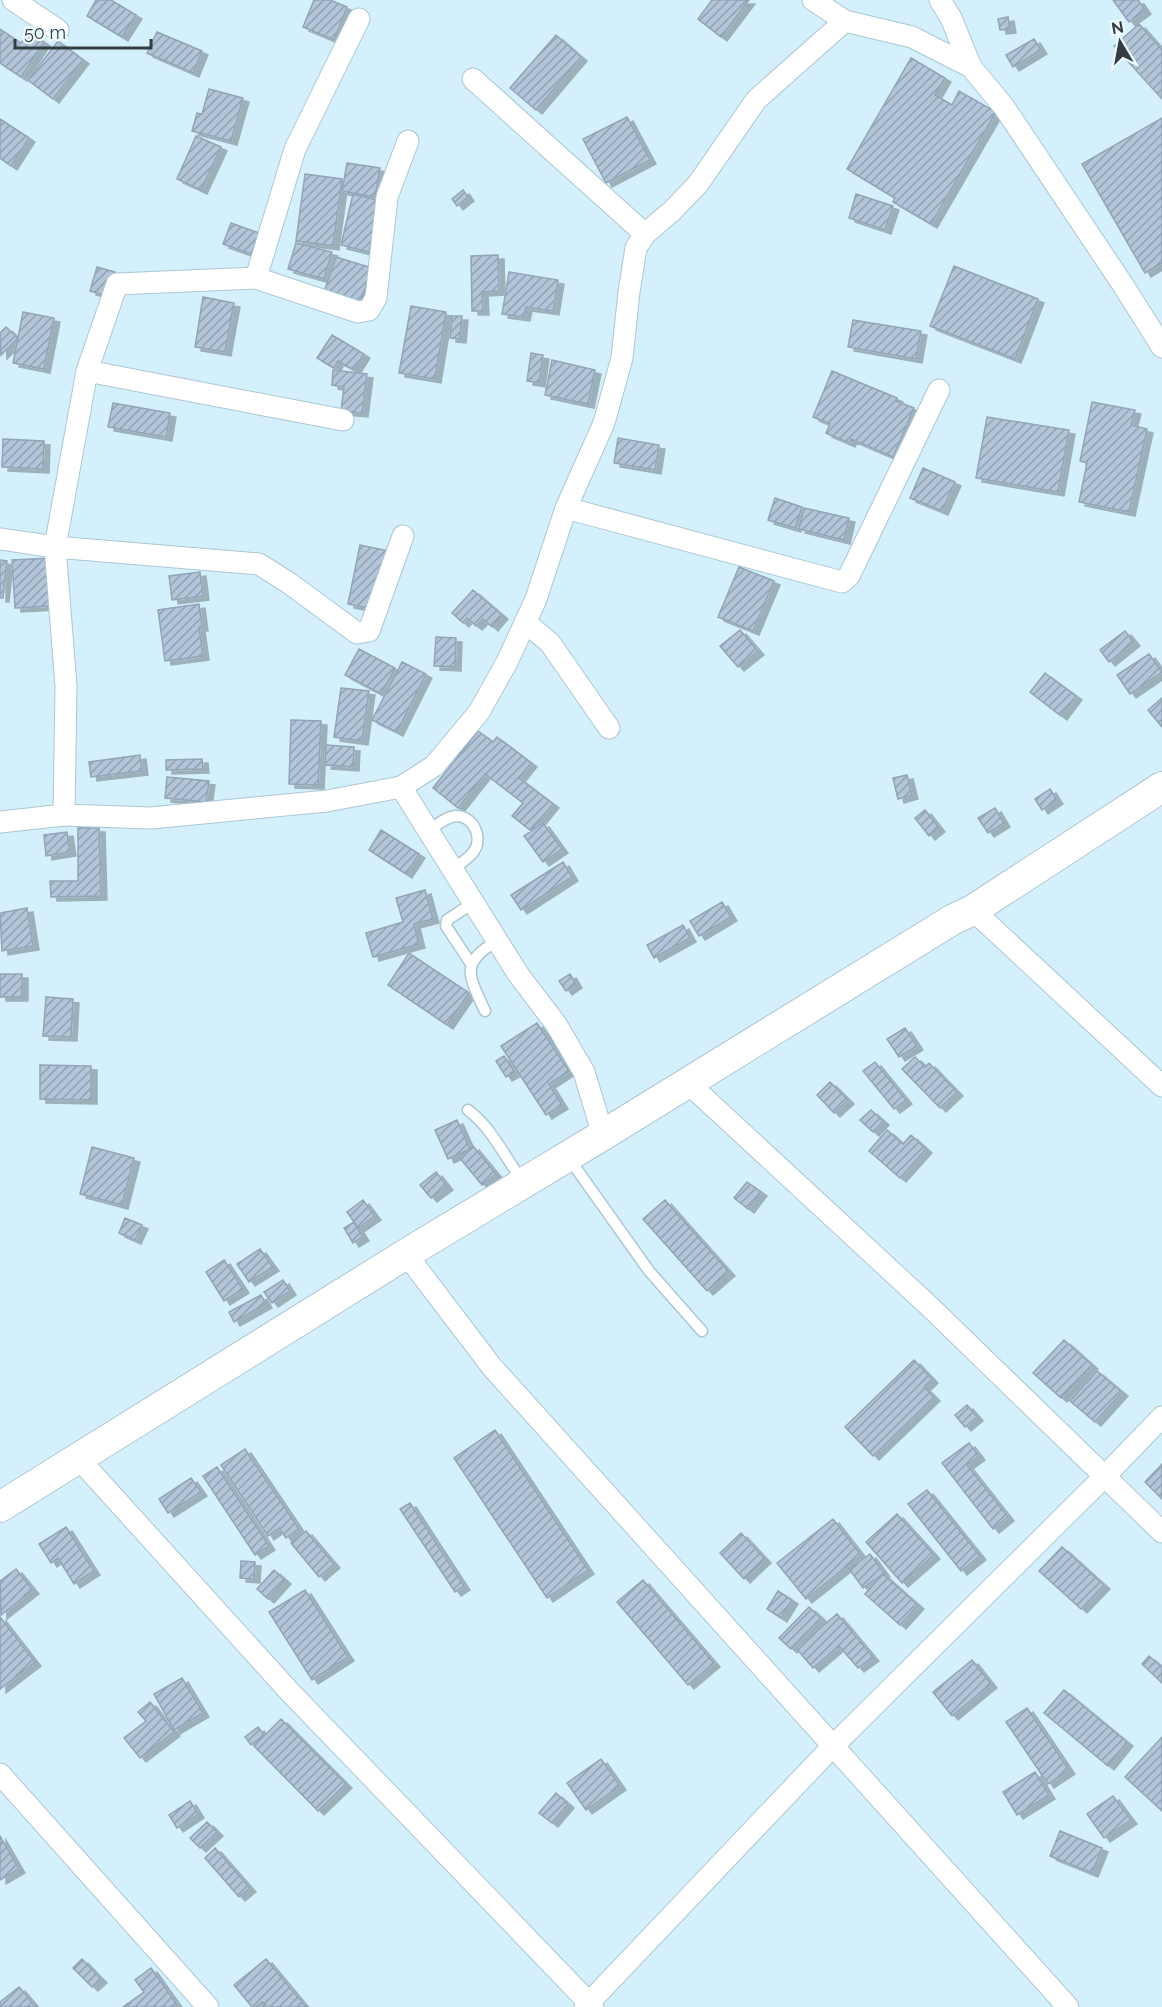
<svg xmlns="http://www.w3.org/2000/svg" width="1162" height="2007" font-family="Raleway,sans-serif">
<defs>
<pattern id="building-hatch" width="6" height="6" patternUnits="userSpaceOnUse" patternTransform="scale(1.5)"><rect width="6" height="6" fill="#b2c5d9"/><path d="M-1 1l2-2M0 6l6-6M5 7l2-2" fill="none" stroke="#91a1b2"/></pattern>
<filter id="shadow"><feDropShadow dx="6" dy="4" stdDeviation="0" flood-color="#0004"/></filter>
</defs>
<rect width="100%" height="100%" fill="#d3f0fc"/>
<!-- building -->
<path fill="url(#building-hatch)" stroke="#92a4b7" stroke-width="1.5" filter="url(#shadow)" d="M96,0H111L136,15L122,37L87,16Z
M314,0H330L347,7L334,40L303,27Z
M712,0H749L721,37L698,19Z
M1113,0H1138L1145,10L1129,22Z
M1008,17L1010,29L1000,30L998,19Z
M1139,24L1162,50V99L1114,46Z
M0,29L21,43L29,32L44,42L21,77L0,63Z
M157,32L202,51L193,73L147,53Z
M556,35L581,57L536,110L510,88Z
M1034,39L1041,50L1013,67L1006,55Z
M58,41L83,60L53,99L28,80Z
M911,58L945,78L935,95L952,105L959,91L996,112L931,224L893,202L895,198L847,169Z
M209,89L243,98L231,141L192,131L197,113L202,114Z
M627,117L650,160L606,183L583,139Z
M1162,118V263L1145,273L1082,164Z
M0,119L29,138L11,166L0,158Z
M196,136L221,147L201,190L177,179Z
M347,163L380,168L375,197L342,191Z
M305,174L342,179L333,246L296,241Z
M463,190L468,197L457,206L452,199Z
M353,194L381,201L369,252L341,245Z
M856,194L893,206L885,230L849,218Z
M231,223L259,233L251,254L223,244Z
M296,243L332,252L324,279L288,269Z
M498,255L499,291L482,292L483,311H472L471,256Z
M336,257L372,268L360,303L324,292Z
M954,266L1038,299L1015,359L930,326Z
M97,267L115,272L107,296L90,291Z
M509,272L558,280L553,311L526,307L524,317L502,314Z
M203,297L234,303L225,352L195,347Z
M411,306L446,312L435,379L399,373Z
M23,312L54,318L44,369L13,363Z
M452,316H462L460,339L450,338Z
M853,320L921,331L916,359L848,347Z
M6,327L18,338L1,355L0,333Z
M332,335L364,354L354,370L338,361L334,368L317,358Z
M531,353L543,355L539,383L527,381Z
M552,360L595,370L588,404L545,395Z
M333,370L367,374L362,413L341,411L344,387L332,385Z
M832,371L897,398L896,401L914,408L893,457L851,439L849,443L826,433L830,424L813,417Z
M1092,402L1135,410L1131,425L1147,429L1129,512L1079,502L1087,463L1080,461Z
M113,403L170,413L166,437L108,427Z
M987,417L1069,430L1058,492L976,478Z
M618,438L659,445L655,470L614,463Z
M3,439L44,441L43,469L2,467Z
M923,468L955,482L942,511L910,498Z
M775,498L802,507L795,528L768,520Z
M804,508L849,518L844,540L799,529Z
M360,545L389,551L377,610L348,604Z
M51,558L52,606L15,608L12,560Z
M0,560L7,561L3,598H0Z
M739,567L774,581L753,631L718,617Z
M200,572L203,596L172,600L169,576Z
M473,590L502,615L492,627L483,619L476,626L467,618L463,623L452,613Z
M199,604L202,627H199L203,656L165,661L158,610Z
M740,630L758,651L738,667L720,646Z
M1125,631L1134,642L1109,662L1100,650Z
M436,637L456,638L455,667L434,666Z
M359,649L395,668L381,694L345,675Z
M1149,654L1162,672L1130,694L1117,675Z
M402,662L426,674L397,732L372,720Z
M1045,673L1076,696L1061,716L1030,692Z
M341,688L369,691L362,741L334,737Z
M1162,698V727L1148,710Z
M291,720L321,721L318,785L289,784Z
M478,731L493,742L497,737L531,763L519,778L553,804L531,831L512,816L523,803L485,774L458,808L433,788Z
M326,745L354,747L353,767L325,765Z
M140,755L142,771L91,777L89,762Z
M202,759L203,769L166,770V760Z
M907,775L912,795L898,799L893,778Z
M167,777L209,781L206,802L165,798Z
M1050,789L1057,800L1042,810L1035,799Z
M995,808L1004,823L988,833L978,818Z
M925,810L939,828L929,836L915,818Z
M543,823L562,849L543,862L524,836Z
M78,828H99L101,896L51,897L50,881H78Z
M381,830L419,854L406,874L369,850Z
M67,832L70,852L46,856L44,835Z
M563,862L572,877L521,910L511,895Z
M425,890L433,919L414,924L419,944L373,957L366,933L403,922L396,898Z
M722,902L731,917L699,936L690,921Z
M27,908L33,946L2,951L0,913Z
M683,925L690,938L654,958L647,945Z
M409,953L469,993L447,1025L388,985Z
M0,974H22V997H0Z
M570,974L576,984L566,991L559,981Z
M46,997L73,999L71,1037L43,1036Z
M537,1023L569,1071L549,1084L562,1105L546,1115L501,1046Z
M905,1028L917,1046L899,1057L887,1039Z
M504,1056L515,1072L506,1077L496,1061Z
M915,1057L925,1067L929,1063L957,1092L940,1108L902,1069Z
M875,1062L906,1100L894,1109L863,1071Z
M40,1065L91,1066V1100L40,1099Z
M830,1082L848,1100L834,1113L817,1095Z
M871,1110L883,1121L873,1132L860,1120Z
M457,1120L470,1149L448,1159L435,1130Z
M887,1130L903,1144L911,1135L926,1149L900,1178L869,1151Z
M473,1146L496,1174L482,1185L459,1157Z
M92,1147L134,1158L122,1205L80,1194Z
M436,1172L447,1186L431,1198L420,1185Z
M747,1182L761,1192L748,1209L734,1198Z
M363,1200L375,1216L358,1228L347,1212Z
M665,1200L729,1272L707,1291L643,1219Z
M125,1218L142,1225L135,1240L119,1233Z
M354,1222L363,1237L353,1243L344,1228Z
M260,1249L273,1267L249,1282L237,1264Z
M224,1260L243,1289L224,1301L206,1272Z
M283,1280L290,1291L272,1303L264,1292Z
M261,1295L266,1304L234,1322L229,1312Z
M1064,1340L1092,1365L1061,1398L1033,1373Z
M914,1360L932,1379L924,1387L934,1397L873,1456L845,1427Z
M1097,1371L1122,1392L1095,1422L1070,1401Z
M967,1405L977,1417L965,1427L955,1415Z
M495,1430L588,1570L547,1598L454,1458Z
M969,1443L979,1456L967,1465L1008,1517L993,1529L942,1463Z
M245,1449L299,1529L286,1538L279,1528L268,1536L221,1465Z
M1162,1464V1499L1145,1482Z
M217,1467L269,1546L255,1555L203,1476Z
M191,1478L201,1492L168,1513L159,1499Z
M927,1490L980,1556L961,1571L908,1504Z
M410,1503L464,1586L455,1592L400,1509Z
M897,1514L934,1555L902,1583L866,1542Z
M833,1519L861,1555L806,1599L777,1563Z
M66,1527L94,1571L74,1584L58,1558L51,1563L39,1544Z
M306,1531L334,1564L319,1577L291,1543Z
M741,1533L765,1559L744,1579L720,1553Z
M1062,1547L1104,1585L1081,1609L1039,1571Z
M870,1554L884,1573L863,1588L849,1569Z
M241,1561L255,1562L254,1579L240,1578Z
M16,1569L33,1590L1,1615L0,1581Z
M274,1570L285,1580L268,1599L257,1589Z
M883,1574L918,1605L900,1625L865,1594Z
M643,1580L714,1663L688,1685L617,1602Z
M305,1590L348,1657L312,1680L269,1612Z
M778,1591L792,1600L781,1618L767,1609Z
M809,1607L821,1618L791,1649L779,1638Z
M837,1614L873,1657L858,1668L839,1646L813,1668L796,1648Z
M0,1617L35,1662L0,1689Z
M1149,1656L1162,1667V1683L1142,1664Z
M972,1660L991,1684L952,1716L933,1692Z
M182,1678L203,1713L174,1730L154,1694Z
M1064,1690L1127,1742L1108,1766L1044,1713Z
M150,1702L174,1732L140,1758L124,1738L146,1721L138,1712Z
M1027,1708L1069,1770L1048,1784L1006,1722Z
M281,1719L346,1784L318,1811L254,1746Z
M258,1727L264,1735L251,1745L245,1737Z
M1162,1737V1811L1125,1777Z
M601,1759L620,1786L586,1810L567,1783Z
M1035,1772L1049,1795L1017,1815L1003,1792Z
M556,1793L568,1804L552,1823L539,1813Z
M1113,1796L1131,1820L1104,1838L1087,1814Z
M190,1801L198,1814L177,1828L169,1815Z
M207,1822L217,1832L200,1848L190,1838Z
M1060,1831L1102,1848L1092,1873L1050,1856Z
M0,1836L19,1869L0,1880Z
M215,1848L250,1888L239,1897L205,1858Z
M82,1959L101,1979L92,1987L73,1968Z
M266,1959L306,2007H267L262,2002L256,2007H252L234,1985Z
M151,1968L176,2003L171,2007H123L144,1992L135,1980Z
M19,1987L36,2007H0V2002Z"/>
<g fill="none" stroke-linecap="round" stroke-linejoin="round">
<!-- service casing -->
<g stroke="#abc7d3" stroke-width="13">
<path id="service" d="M428,831C437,825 447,816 457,816C474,817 483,838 474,851C470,858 459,864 453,869
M471,964L446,926L447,920L473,903
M485,1011C469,976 459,963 497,941
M468,1110C492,1128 504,1156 522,1180
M568,1157L649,1271L702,1331"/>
</g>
<!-- minor casing -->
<g stroke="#abc7d3" stroke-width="23">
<path id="minor" d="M13,0L58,30
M813,0L845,21L912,37L971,67L1004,107L1123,285L1162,347
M940,0L951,18L971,67
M473,79L645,234
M256,278L358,312L369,310L376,298L387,197L408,141
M87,371L343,420
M566,508L842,582L849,576L939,390
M0,539L55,547L259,564L289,583L357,633L369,631L403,536
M525,622L550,643L609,728
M401,787L518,974L556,1024L584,1072L603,1135
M64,815L66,686L55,547L87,371L117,284L256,278L295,149L359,19
M0,822L64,815L151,818L327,801L401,787L434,766L479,712L507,662L536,599L566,508L604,423L622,358L629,292L636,248L645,234L672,211L698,184L756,100L845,21
M973,910L1162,1086
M688,1083L928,1305L1162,1532
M406,1254L492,1367L1068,2007
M79,1459L289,1691L593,2007
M0,1774L208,2007
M585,2007L833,1746L1105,1476L1162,1417"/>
</g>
<!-- secondary casing -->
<g stroke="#abc7d3" stroke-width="32">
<path id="secondary" d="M0,1507L406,1254L603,1135L952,920L973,910L1162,787"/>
</g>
<!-- service -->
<use href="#service" stroke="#fff" stroke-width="10"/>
<!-- minor -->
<use href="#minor" stroke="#fff" stroke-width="21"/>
<!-- secondary -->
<use href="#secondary" stroke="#fff" stroke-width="30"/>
</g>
<!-- north arrow -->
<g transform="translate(1120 42) rotate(350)" stroke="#eefafe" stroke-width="4.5" paint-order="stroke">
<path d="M0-4.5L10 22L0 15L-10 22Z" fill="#333e43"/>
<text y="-9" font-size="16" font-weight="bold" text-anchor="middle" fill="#333e43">N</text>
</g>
<!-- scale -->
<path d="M15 39v9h136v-9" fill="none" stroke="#333e43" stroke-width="3"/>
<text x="24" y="39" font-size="18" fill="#333e43" stroke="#eefafe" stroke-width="4.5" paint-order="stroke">50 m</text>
</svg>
